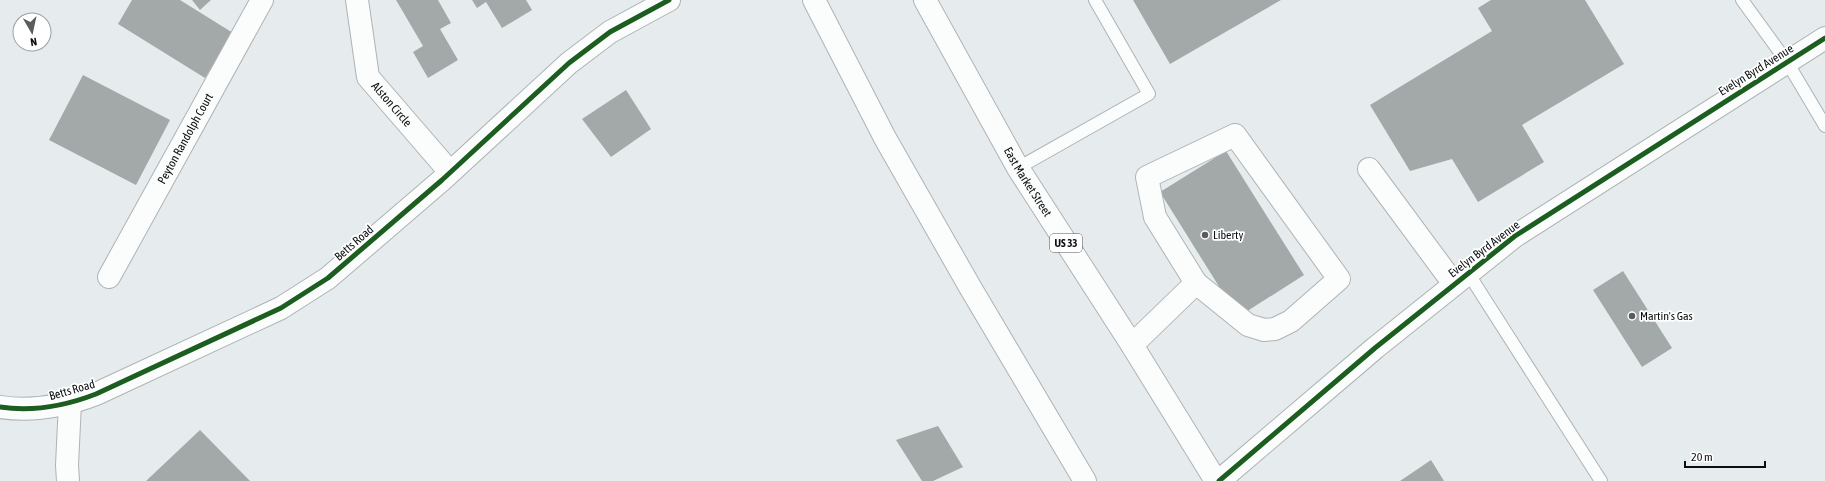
<svg xmlns="http://www.w3.org/2000/svg" width="1825" height="481" font-family="'Asap Condensed',sans-serif">
<rect width="100%" height="100%" fill="#e6ecee"/>
<!-- building -->
<path fill="#a3a8a9" d="M132,0H180L233,33L205,78L118,24Z
M192,0H211L200,10Z
M396,0H438L451,23L440,29L458,60L428,78L413,52L423,46Z
M472,0H526L532,10L502,28L486,2L477,8Z
M1133,0H1281L1170,64Z
M1491,0H1585L1624,64L1522,125L1544,162L1478,202L1452,159L1410,171L1370,105L1492,31L1478,8Z
M83,75L170,120L136,185L49,140Z
M626,90L651,129L611,157L582,119Z
M1226,151L1304,275L1238,317L1160,192Z
M1623,271L1672,348L1642,367L1593,290Z
M938,426L963,467L933,481H922L896,440Z
M200,430L250,481H146Z
M1431,460L1444,481H1400Z"/>
<g fill="none" stroke-linecap="round" stroke-linejoin="round">
<!-- service casing -->
<g stroke="#aeb3b5" stroke-width="14">
<path id="service" d="M1742,0L1787,62L1825,126
M1018,168L1149,94L1095,0
M1468,273L1601,481"/>
</g>
<!-- minor casing -->
<g stroke="#aeb3b5" stroke-width="24">
<g id="minor">
<path id="s1" d="M357,0L368,77L450,172"/>
<path d="M1235,135L1339,279L1291,321L1275,329L1264,330L1248,325L1196,283L1155,217L1147,177Z"/>
<path d="M1369,169L1454,284"/>
<path id="s2" d="M109,277L262,0"/>
<path d="M1132,345L1196,283"/>
<path d="M68,481L67,465L70,403"/>
</g>
</g>
<!-- tertiary casing -->
<g stroke="#aeb3b5" stroke-width="24">
<path id="tertiary" d="M0,407C33,412 65,406 96,394L281,308L328,278L442,180L569,63L610,32L669,0
M1219,481L1375,348L1515,236L1825,38"/>
</g>
<!-- trunk casing -->
<g stroke="#aeb3b5" stroke-width="24">
<g id="trunk">
<path d="M814,0L885,138L970,287L1085,481"/>
<path id="s3" d="M925,0L1018,168L1132,345L1216,481"/>
</g>
</g>
<!-- service -->
<use href="#service" stroke="#fbfcfc" stroke-width="12"/>
<!-- minor -->
<use href="#minor" stroke="#fbfcfc" stroke-width="22"/>
<!-- tertiary -->
<use href="#tertiary" stroke="#fbfcfc" stroke-width="22"/>
<!-- trunk -->
<use href="#trunk" stroke="#fbfcfc" stroke-width="22"/>
<!-- cycleway casing -->
<g stroke="#fff" stroke-width="8">
<path id="cycleway" d="M0,407C33,412 65,406 96,394L281,308L328,278L442,180L569,63L610,32L669,0
M1219,481L1375,348L1515,236L1825,38"/>
</g>
<!-- cycleway -->
<use href="#cycleway" stroke="#1b5e20" stroke-width="5"/>
</g>
<!-- markers -->
<g fill="#585c5e" stroke="#fff" stroke-width="1.5">
<circle cx="1205" cy="235" r="4"/>
<circle cx="1632" cy="316" r="4"/>
</g>
<g text-anchor="middle" stroke-width="3.5" stroke-linejoin="round" paint-order="stroke">
<!-- shield labels -->
<rect fill="#fff" stroke="#545758" stroke-width="1" x="1050" y="234" width="32" height="18" rx="3"/>
<g font-size="11" font-weight="bold" fill="#0b0f10">
<text x="1066" y="247">US 33</text>
</g>
<!-- street labels -->
<g font-size="12" fill="#0b0f10" stroke="#fff">
<text transform="translate(1756 70) rotate(-32)" y="4">Evelyn Byrd Avenue</text>
<text dy="4" stroke="none"><textPath href="#s1" startOffset="114">Alston Circle</textPath></text>
<text dy="4" stroke="none"><textPath href="#s2" startOffset="158">Peyton Randolph Court</textPath></text>
<text dy="4" stroke="none"><textPath href="#s3" startOffset="209">East Market Street</textPath></text>
<text transform="translate(354 243) rotate(-41)" y="4">Betts Road</text>
<text transform="translate(1484 249) rotate(-37)" y="4">Evelyn Byrd Avenue</text>
<text transform="translate(72 390) rotate(-16)" y="4">Betts Road</text>
</g>
<!-- poi labels -->
<g font-size="12" fill="#0b0f10" stroke="#fff" text-anchor="start">
<text x="1213" y="239">Liberty</text>
<text x="1640" y="320">Martin's Gas</text>
</g>
</g>
<!-- north arrow -->
<g transform="translate(32 32) rotate(171)"><circle r="19" fill="#ffffff" stroke="#9d9f9f"/>
<path d="M0-3L7 15L0 10L-7 15Z" fill="#585c5e"/>
<text y="-6" font-size="11" font-weight="bold" text-anchor="middle" fill="#0b0f10">N</text>
</g>
<!-- scale -->
<path d="M1685 461v6h80v-6" fill="none" stroke="#0b0f10" stroke-width="2"/>
<text x="1691" y="461" font-size="12" fill="#0b0f10" stroke="#ffffff" stroke-width="3" paint-order="stroke">20 m</text>
</svg>
